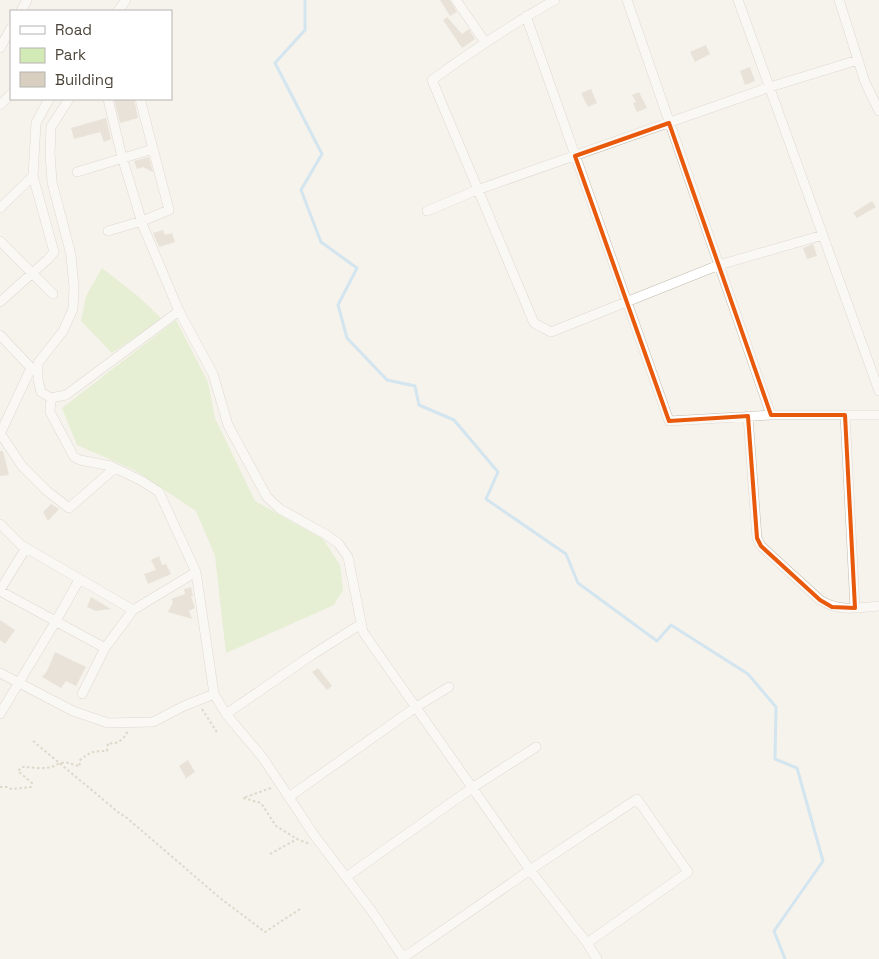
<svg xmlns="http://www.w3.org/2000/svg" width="879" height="959" font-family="'Space Grotesk',sans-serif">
<rect width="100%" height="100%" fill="#f6f3ec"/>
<!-- green -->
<path fill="#d2eab5" d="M102,268L139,297L162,319L112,353L81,321L86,296Z
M176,320L208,382L215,418L255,501L323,539L340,565L343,590L334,605L226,653L215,556L196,511L134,470L77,445L62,408Z"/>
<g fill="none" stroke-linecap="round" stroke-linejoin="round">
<!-- stream -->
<path stroke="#a9d4f2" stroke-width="3" d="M305,0V30L275,63L322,154L301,190L321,242L357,268L338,305L347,338L387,380L415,386L419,405L454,420L498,472L486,499L566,554L578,583L657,641L671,625L748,674L776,707L775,759L797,768L823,861L774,931L785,959"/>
</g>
<!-- building -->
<path fill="#d8cfc1" d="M440,0H450L457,12L450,16Z
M447,17L462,34L469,29L475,39L462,48L443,20Z
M706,45L710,54L695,62L690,52Z
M750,67L755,81L745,85L740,71Z
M591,89L597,103L588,107L581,93Z
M639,92L647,108L637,112L633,103L636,102L632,95Z
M114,99H134L138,118L120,123Z
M106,118L111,139L104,142L100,132L74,139L71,128Z
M149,157L153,172L143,167L137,169L134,161Z
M872,201L876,207L857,218L853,213Z
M163,230L165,235L172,233L175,242L159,247L153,233Z
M813,244L817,256L807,259L803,248Z
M0,451H3L9,475L0,476Z
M51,504L59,509L48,521L43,512Z
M159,556L162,565L166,564L171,574L148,584L144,574L156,570L151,560Z
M191,587L193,596H191L195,608L189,611L192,619L168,612L173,602L171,599L185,594L184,589Z
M91,597L111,609L96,611L87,607Z
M0,620L15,630L5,644L0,640Z
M55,652L86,667L76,686L66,681L61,688L42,677L47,671Z
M318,668L332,686L327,690L312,672Z
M188,760L195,772L185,779V776L179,766Z"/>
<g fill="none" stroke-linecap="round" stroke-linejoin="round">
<!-- minor casing -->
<g stroke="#c2bbae" stroke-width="10">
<path id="minor" d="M456,0L485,42
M555,0C512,24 472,51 432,80L534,323L551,332L719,265L823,235
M627,0L771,415
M738,0L879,391
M839,0L865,82L879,111
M21,11L27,0
M118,11L126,0
M526,16L669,421L771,415H879
M0,48L11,28
M69,99L51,127L50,153L52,182L71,255L74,288L73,309L63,331L38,363V380L41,392L51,398L66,395L179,311
M108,99L122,157L143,226L179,311L213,374L228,425L267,497L280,509L325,534L338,543L348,557L363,632L530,870L587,943L597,959
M0,105L11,94
M77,172L153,149
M0,208L33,176L36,123L49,99
M427,211L477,190L770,87L858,60
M108,231L142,221L169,210L140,99
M0,241L53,294
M0,302L48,259L54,252L33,176
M0,335L34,371
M51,398L50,412L74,457L80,460L111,466L142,481L159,492L196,572L214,694L226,714L263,758L314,835L371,910L404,959
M845,415L855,608
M748,416L757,538L761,546L820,600C840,612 857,608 879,606
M0,433L22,466L47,491L69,508L115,468
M0,434L31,368
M0,524L21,545L133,610
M0,590L26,548
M0,591L105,648
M0,673L73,711L108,723L153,722L184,706L214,694
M82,694L105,648L133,610L196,572
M0,714L56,621L79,580
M226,714L312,655L361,624
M289,797L416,707L449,687
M346,877L472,788L536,747
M403,958L530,870L637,799L688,872L587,943"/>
</g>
<!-- path -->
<path stroke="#c4b79f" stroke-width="2" stroke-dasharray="2.5 2.5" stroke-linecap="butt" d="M202,709L218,734
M33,741L118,812L127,818L220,898L265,932L300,909
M0,787H8L11,789L31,787L32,783L18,771L22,767C32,767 45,770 54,766C57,765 58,763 61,763C69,761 74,766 80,766L79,761C90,752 92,751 107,751L108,743C117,745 125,739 128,730
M271,788L243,798L261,803L276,826L297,839L310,844
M270,854L297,839"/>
<!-- minor -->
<use href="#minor" stroke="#fff" stroke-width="9"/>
</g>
<!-- marked area -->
<path d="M0 0H879V959H0ZM669,123L771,415H845L855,608L832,607L820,600L761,546L757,538L748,416L669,421L575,156Z" fill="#f6f3ec" fill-opacity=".55" fill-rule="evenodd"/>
<path fill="none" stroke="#e8590c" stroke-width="4" stroke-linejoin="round" d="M669,123L771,415H845L855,608L832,607L820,600L761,546L757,538L748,416L669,421L575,156Z"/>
<!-- legend -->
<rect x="10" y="10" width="162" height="90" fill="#ffffff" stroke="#b7b4b0"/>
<rect x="20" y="26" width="25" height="8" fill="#ffffff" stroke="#b7b4b0"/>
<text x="55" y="35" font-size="15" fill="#4b4439">Road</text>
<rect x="20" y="48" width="25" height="15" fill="#d2eab5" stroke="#b7b4b0"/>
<text x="55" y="60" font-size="15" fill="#4b4439">Park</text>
<rect x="20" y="72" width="25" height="15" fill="#d8cfc1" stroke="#b7b4b0"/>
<text x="55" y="85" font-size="15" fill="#4b4439">Building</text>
</svg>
